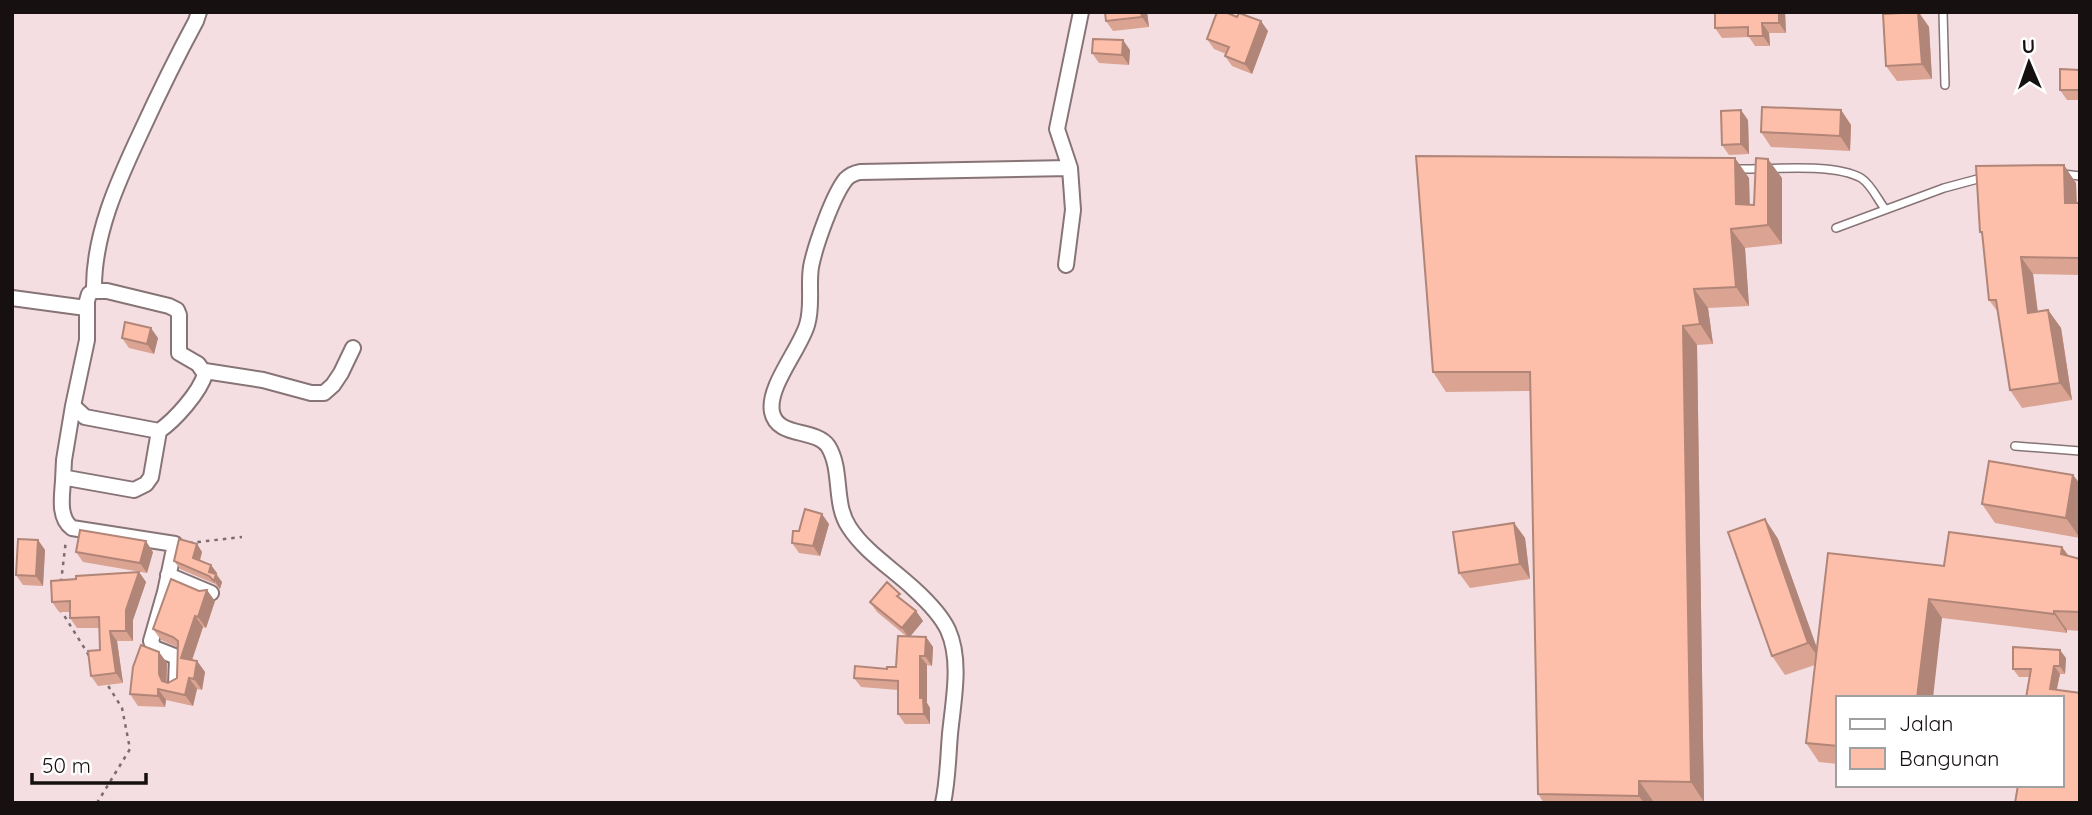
<svg xmlns="http://www.w3.org/2000/svg" width="2092" height="815" font-family="Quicksand,sans-serif">
<rect width="100%" height="100%" fill="#f4dee2"/>
<g fill="none" stroke-linecap="round" stroke-linejoin="round">
<!-- service casing -->
<g stroke="#877477" stroke-width="10">
<path id="service" d="M1943,12L1945,85
M1734,169C1768,170 1833,162 1861,178C1871,184 1878,200 1885,209
M2063,174L2080,176
M1836,228L1944,188L1985,177
M2015,446L2080,451"/>
</g>
<!-- minor casing -->
<g stroke="#877477" stroke-width="18">
<path id="minor" d="M1066,265L1073,210L1070,168L1057,129L1081,12
M94,291H107L169,306L177,310L179,315V353L198,364L205,374C200,392 175,420 159,431L85,417L73,406L87,340V301L89,294L94,291C93,235 118,181 141,132C158,95 176,58 196,21L199,12
M12,298L86,308
M205,371L263,380L311,393H324L333,385L341,373L353,348
M159,431L151,477L146,484L134,490L67,478L63,481C62,496 58,518 72,528L175,544L165,592L151,641L154,648L177,657L176,685
M63,481L64,460L73,406
M168,575L211,593
M943,803C948,780 948,757 950,734C953,702 962,661 948,630C941,615 926,600 914,589C893,569 865,552 849,527C833,503 843,470 828,446C815,428 777,438 772,412C767,387 800,349 807,325C813,306 808,287 811,267C815,246 833,195 846,179C850,175 855,173 860,172L1070,168"/>
</g>
<!-- path -->
<path stroke="#7b6d6f" stroke-width="2.5" stroke-dasharray="3.5 5" stroke-linecap="butt" d="M189,543L242,537
M61,582L66,540
M60,609L90,657
M97,803L130,749L122,708L107,684"/>
<!-- service -->
<use href="#service" stroke="#fff" stroke-width="7"/>
<!-- minor -->
<use href="#minor" stroke="#fff" stroke-width="14"/>
</g>
<!-- wall -->
<path fill="#daa392" d="M1147,12L1149,27L1113,31L1106,21Z
M1785,12L1786,33H1769L1770,46H1755L1749,37L1722,38L1715,28Z
M1919,12L1929,27L1932,79L1897,81L1886,66Z
M1237,17L1268,31L1252,74L1232,66L1225,56L1226,54L1214,49L1207,39Z
M1130,50L1129,65L1099,63L1092,53Z
M2080,70V100H2067L2060,90Z
M1841,110L1851,125L1850,151L1771,147L1761,132Z
M1748,120L1749,154L1729,155L1722,145Z
M1749,178L1750,205H1754L1782,178V244L1745,248L1749,306L1708,308L1713,344L1697,345L1704,802L1653,801V803H1544L1538,794L1531,391L1446,392L1433,372Z
M2076,183L2077,203H2080V275L2033,274L2038,312L2048,310L2061,328L2072,400L2022,408L2010,390L1998,312L1989,300L1982,235L1980,232Z
M122,338H158L154,354L129,348Z
M2073,475L2080,484V538L1995,523L1982,504Z
M1765,519L1778,539L1817,649L1944,566L2062,547L2069,556L2080,559V631L2067,630V633L1942,618L1838,698V764L1819,762L1806,743L1815,665L1785,675L1772,656Z
M1514,523L1525,538L1530,579L1470,588L1459,573Z
M829,524L820,556L799,553L792,543Z
M38,540L45,550L43,586L23,585L16,575Z
M197,544L202,552L200,561L211,565L222,582L220,589L215,584L180,569L174,561Z
M76,552H153L147,573L83,562Z
M139,572L146,582L133,620V641H117L123,683L98,686L91,676L100,650V628H77L70,618V612H59L52,602L76,579Z
M215,601L206,628L203,627L192,660L197,661L205,672L202,690L197,689L193,706L166,700L165,707L138,706L130,694L159,652L167,663V683H168L177,678V647L161,640L153,629Z
M870,602L907,604L916,611L923,621L910,636L926,637L933,647L932,666L927,665V703L930,708V724H905L898,714V690L861,687L854,678L896,667L906,636L877,612Z
M2066,658L2065,674H2060L2057,690L2062,785L2030,677H2019L2013,669Z"/>
<!-- shaded-wall -->
<path fill="#b18577" d="M1141,12H1147L1149,27L1142,17Z
M1779,12H1785L1786,33L1779,23Z
M1918,12L1929,27L1932,79L1922,64Z
M1261,21L1268,31L1252,74L1245,64Z
M1762,23L1769,33L1770,46L1763,36Z
M1123,40L1130,50L1129,65L1122,55Z
M1741,110L1748,120L1749,154L1741,144Z
M1841,110L1851,125L1850,151L1840,136Z
M1735,158L1749,178L1750,224L1736,204Z
M1768,159L1782,178V244L1768,225Z
M2064,165L2076,183L2077,221L2065,203Z
M1731,229L1745,248L1749,306L1736,287Z
M2021,257L2033,274L2040,331L2028,313Z
M1694,289L1708,308L1713,344L1700,324Z
M2048,310L2061,328L2072,400L2060,383Z
M1683,326L1697,345L1704,802L1691,782Z
M151,328L158,338L154,354L147,344Z
M2073,475L2080,484V538L2066,518Z
M822,514L829,524L820,556L813,546Z
M1765,519L1778,539L1822,662L1808,643Z
M1514,523L1525,538L1530,579L1520,564Z
M38,540L45,550L43,586L36,576Z
M146,541L153,552L147,573L140,563Z
M197,544L202,552L198,566L193,558Z
M2062,547L2075,566L2061,554Z
M211,565L217,573L216,575L222,582L220,589L209,572Z
M139,572L146,582L133,620V641L126,631V610Z
M207,590L215,601L206,628L198,617Z
M1929,599L1942,618L1933,698H1917Z
M916,611L923,621L909,638L902,628Z
M2054,611L2067,630V633L2054,614Z
M195,616L203,627L189,669L181,658Z
M110,631L117,641L123,683L116,673Z
M926,637L933,647L932,666L925,656Z
M2060,650L2066,658L2065,674L2060,666Z
M159,652L167,663L166,685L170,693L159,674Z
M920,656L927,665V703L930,708V724L924,714L920,698Z
M197,661L205,672L202,690L194,679Z
M2054,666L2060,674L2055,696L2050,689Z
M189,678L197,689L193,706L185,695Z
M158,689L166,700L165,707L158,696Z
M1639,781L1653,801V803H1644L1639,796Z"/>
<!-- building -->
<path fill="#fdbeaa" stroke="#b18577" stroke-width="2" d="M1105,12H1141L1142,17L1106,21Z
M1217,12H1225L1237,17L1239,13L1261,21L1245,64L1225,56L1229,47L1207,39Z
M1715,12H1779V23H1762L1763,36H1748V27L1715,28Z
M1918,12L1922,64L1886,66L1883,14Z
M1093,39L1123,40L1122,55L1092,53Z
M2060,69L2080,70V90H2060Z
M1762,107L1841,110L1840,136L1761,132Z
M1741,110V144L1722,145L1721,111Z
M1416,156L1735,158L1736,204L1754,205L1756,158L1768,159V225L1731,229L1736,287L1694,289L1700,324L1683,326L1691,782L1639,781V796L1538,794L1530,372H1433Z
M2064,165L2065,203H2080V258L2021,257L2028,313L2048,310L2060,383L2010,390L1996,300H1989L1982,232H1980L1976,166Z
M125,322L151,328L147,344L122,338Z
M1989,461L2073,475L2066,518L1982,504Z
M805,509L822,514L813,546L792,543L793,531H799Z
M1765,519L1808,643L1772,656L1728,532Z
M1514,523L1520,564L1459,573L1453,532Z
M80,530L146,541L140,563L76,552Z
M1949,532L2062,547L2061,554L2080,559V612L2054,611V614L1929,599L1917,698H1838V746L1806,743L1828,553L1944,566Z
M18,539L38,540L36,576L16,575Z
M179,539L197,544L193,558L211,565L209,572L216,574L214,581L209,576L174,561Z
M139,572L126,610V631H110L116,673L91,676L88,651L100,650L99,617L70,618V601L52,602L51,581L76,579V576Z
M171,579L199,591L207,590L198,617L195,616L181,658L197,661L194,679L189,678L185,695L158,689V696L130,694L133,667L141,645L159,652V674L162,681L168,683L177,678L178,641L173,637L153,629Z
M887,582L900,594L897,596L916,611L902,628L870,602Z
M898,636L926,637L925,656H920V698H923L924,714H898V681L854,678L855,666L887,669V667H896Z
M2013,647L2060,650V666H2054L2050,689L2080,693V803H2015L2018,785H2062V698H2026L2031,669H2013Z"/>
<!-- border -->
<rect width="2092" height="815" fill="none" stroke="#171011" stroke-width="28"/>
<!-- legend -->
<rect x="1836" y="696" width="228" height="91" fill="#ffffff" stroke="#a29fa0" stroke-width="2"/>
<rect x="1850" y="719" width="35" height="10" fill="#ffffff" stroke="#a29fa0" stroke-width="2"/>
<text x="1899" y="731" font-size="21" fill="#171011">Jalan</text>
<rect x="1850" y="748" width="35" height="21" fill="#fdbeaa" stroke="#a29fa0" stroke-width="2"/>
<text x="1899" y="766" font-size="21" fill="#171011">Bangunan</text>
<!-- north arrow -->
<g transform="translate(2029 63) rotate(358)" stroke="#ffffff" stroke-width="5" paint-order="stroke">
<path d="M0-5L12 26L0 18L-12 26Z" fill="#171011"/>
<text y="-10" font-size="19" font-weight="bold" text-anchor="middle" fill="#171011">U</text>
</g>
<!-- scale -->
<path d="M32 773v10h114v-10" fill="none" stroke="#171011" stroke-width="3.5"/>
<text x="42" y="773" font-size="21" fill="#171011" stroke="#ffffff" stroke-width="5" paint-order="stroke">50 m</text>
</svg>
